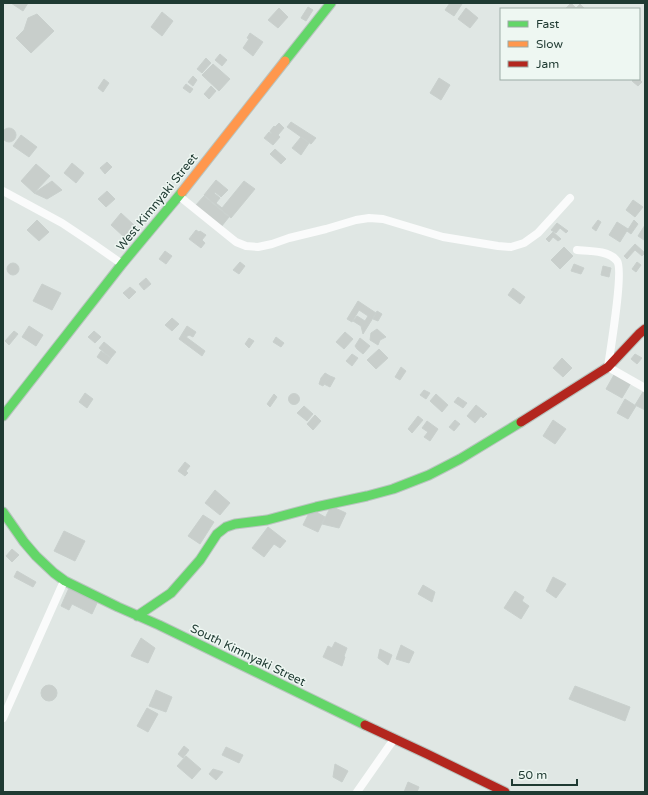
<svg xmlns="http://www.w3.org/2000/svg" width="648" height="795" font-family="'Varela Round',sans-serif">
<rect width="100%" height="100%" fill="#e0e7e4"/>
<!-- building -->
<path fill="#c8cecb" stroke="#c9d0cd" d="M11,3H28L23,11Z
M450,3H461L462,4L454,16L445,10Z
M571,3L576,8L580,4L585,9H565Z
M308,7L313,10L306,21L301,18Z
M279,8L288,17L278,28L268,20Z
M466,8L478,18L470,28L458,19Z
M162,12L173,21L162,36L151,27Z
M37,14L54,31L31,53L16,38L24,30L28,18Z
M250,33L263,42L253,56L243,48L249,39L247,38Z
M220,54L227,60L222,66L215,60Z
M206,58L211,63L202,73L197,69Z
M213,64L230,79L219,91L202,75Z
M193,76L197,80L193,86L188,82Z
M439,78L450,85L441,100L430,93Z
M104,79L109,83L103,92L98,88Z
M634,79H639L642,82L638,86L632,81Z
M186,84L193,89L190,93L183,88Z
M211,86L216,91L209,99L204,94Z
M291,122L316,138L311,144L287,127Z
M279,123L284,128L278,135L280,137L273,145L264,138L269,132L272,134L270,131L274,126L275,127Z
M2 135a7 7 0 1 1 14 0a7 7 0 1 1-14 0Z
M21,135L37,147L29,157L13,146Z
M301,137L309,143L301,155L292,148Z
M275,149L286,159L281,164L270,154Z
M107,162L112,167L105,174L100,168Z
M72,163L84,173L76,183L64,173Z
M36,164L50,176L34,193L21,181Z
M216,180L228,190L221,197L215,192L214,193L220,198L216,203L222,208L244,181L255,189L231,218L204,195Z
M52,181L62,190L47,199L34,193Z
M107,191L115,199L106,207L98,199Z
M204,196L229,217L221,227L195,206Z
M633,200L643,207L635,217L626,210Z
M121,213L134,225L124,237L111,225Z
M37,220L49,232L39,241L27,230Z
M598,220L601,222L596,231L592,228Z
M634,220L638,224L631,234L627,231Z
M617,222L628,229L620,242L609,235Z
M557,223L568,231L566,233L560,228L556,233L551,230Z
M645,225V239L644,240L638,236Z
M196,230L199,232L200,231L206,235L202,240L205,243L201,248L189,239Z
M553,232L561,239L558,241L553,237L549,242L546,239Z
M635,244L645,253L642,256L635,250L627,259L624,256Z
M564,247L573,256L560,269L551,260Z
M165,251L172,256L166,264L159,259Z
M240,262L245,266L239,274L233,270Z
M637,262L641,265L636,272L632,269Z
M7 269a6 6 0 1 1 12 0a6 6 0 1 1-12 0Z
M574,264L584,268L581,274L571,271Z
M603,266L611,268L609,277L601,275Z
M146,278L151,284L144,290L139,284Z
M42,284L61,293L52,310L33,301Z
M130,287L136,292L129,299L123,293Z
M513,288L525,297L520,304L508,295Z
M358,301L376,313L363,334L361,326L353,321L357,316L365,321L368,316L359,310L352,322L347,319Z
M377,311L382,314L378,321L373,319Z
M172,318L179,324L172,331L165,325Z
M29,326L43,335L36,346L22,337Z
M187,326L196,332L193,337L189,335L186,337L182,334Z
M377,329L386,337L380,340L378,345L370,340L371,333Z
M14,331L18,334L9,345L5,341Z
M94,331L101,337L95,343L88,337Z
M345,332L353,339L344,349L336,342Z
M182,334L205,351L202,356L179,339Z
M276,337L284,343L281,347L273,342Z
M249,338L254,341L249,348L245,344Z
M360,338L370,346L363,354L357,349L355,346Z
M104,342L116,352L111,358L99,348Z
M379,349L388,358L376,369L367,360Z
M101,351L111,358L107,364L97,357Z
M352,354L358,358L352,366L346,361Z
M635,354L642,358L637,364L631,359Z
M562,358L572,368L563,377L553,368Z
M401,367L406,371L400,380L395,377Z
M325,373L330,376L326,381L323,386L319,384L321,378Z
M615,373L631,383L622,398L606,389Z
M330,376L335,378L330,387L324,384L326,381Z
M424,390L430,393L426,399L420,395Z
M643,392L645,393V410L635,405Z
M85,393L93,399L87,408L79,402Z
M288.5 399a5.5 5.5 0 1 1 11 0a5.5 5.5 0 1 1-11 0Z
M274,394L277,397L270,407L267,404Z
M436,394L448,405L442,412L430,401Z
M458,397L467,403L463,408L454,402Z
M625,399L636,406L628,419L617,413Z
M476,405L487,414L483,418L481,416L475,423L467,416Z
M304,406L313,414L307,421L297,413Z
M315,415L321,421L313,430L307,424Z
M418,416L423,420L412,433L408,429Z
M455,420L460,424L454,431L449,427Z
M553,420L566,429L555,444L543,436Z
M427,421L438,429L430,441L424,437L428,432L422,428Z
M185,462L190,466L186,471L188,473L185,476L178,471Z
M215,490L230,503L220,515L205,503Z
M331,506L346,513L339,528L322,524Z
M311,509L325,517L318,532L303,525Z
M203,515L214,522L200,544L188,536Z
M268,527L286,541L280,548L274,544L264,557L252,548Z
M64,531L85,541L75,561L54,551Z
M12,549L19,555L12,562L6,556Z
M17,571L36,582L33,587L14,577Z
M553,577L566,584L556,598L546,591Z
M423,585L435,592L432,602L418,594Z
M69,588L98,601L92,614L72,604L69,610L61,606Z
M515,591L524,597L522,601L529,606L521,619L504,608Z
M141,638L155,648L148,663L131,656Z
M335,642L347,648L344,656L345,657L342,666L323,657L328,646L332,648Z
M401,645L414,652L409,663L396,659Z
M380,649L392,655L388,665L378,658Z
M41 693a8 8 0 1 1 16 0a8 8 0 1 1-16 0Z
M575,686L630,707L625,721L569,699Z
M156,690L172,697L166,712L149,706Z
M147,708L158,714L148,732L137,726Z
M184,746L189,750L183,758L178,754Z
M226,747L243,755L239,763L222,755Z
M186,756L201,769L192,779L177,766Z
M335,764L348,771L342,782L333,777Z
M213,769L223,772L216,780L209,774Z
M408,782L419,787L417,792H404Z"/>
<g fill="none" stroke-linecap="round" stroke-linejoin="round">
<!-- fast casing -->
<g stroke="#b9c4bf" stroke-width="11">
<path id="fast" d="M285,61L331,3
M3,416L122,264L182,192
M3,512L24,542L36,556L54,573L65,581L118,607L159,625L365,725
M137,616L171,593L200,560L217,534L226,527L235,524L267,520L316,507L367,496L393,489L429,475L460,459L521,422"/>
</g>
<!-- slow casing -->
<g stroke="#b9c4bf" stroke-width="11">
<path id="slow" d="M182,192L285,61"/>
</g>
<!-- jam casing -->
<g stroke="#b9c4bf" stroke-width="11">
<path id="jam" d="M521,422L608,367L639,334L645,329
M365,725L427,754L505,792"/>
</g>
<!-- street -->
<path stroke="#fafbfb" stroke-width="8" d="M3,191L62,223L92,243L122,264
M179,196L236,242L246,246L258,247L272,244L289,238L326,229L356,220L369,218L383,219L443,237L498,246L511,247L524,243L538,233L570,198
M577,250C588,251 609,250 617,261C624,270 610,352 608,367L645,388
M3,718L64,581
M357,792L394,739"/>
<!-- fast -->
<use href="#fast" stroke="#63d668" stroke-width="9"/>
<!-- slow -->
<use href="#slow" stroke="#ff974d" stroke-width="9"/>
<!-- jam -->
<use href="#jam" stroke="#b3261e" stroke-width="9"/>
</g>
<g text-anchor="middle" stroke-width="3" stroke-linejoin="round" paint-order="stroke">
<!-- street labels -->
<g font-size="12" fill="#1f3a32" stroke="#eef7f2">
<text transform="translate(157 202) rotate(-51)" y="4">West Kimnyaki Street</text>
<text transform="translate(248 655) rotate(26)" y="4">South Kimnyaki Street</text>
</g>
</g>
<!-- border -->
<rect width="648" height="795" fill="none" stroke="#1f3a32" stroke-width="8"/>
<!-- legend -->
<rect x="500" y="8" width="140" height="72" fill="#eef7f2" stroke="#9baba5"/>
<rect x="508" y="21" width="20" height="6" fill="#63d668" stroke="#9baba5"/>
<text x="536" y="28" font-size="12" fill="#1f3a32">Fast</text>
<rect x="508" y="41" width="20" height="6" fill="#ff974d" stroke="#9baba5"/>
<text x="536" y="48" font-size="12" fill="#1f3a32">Slow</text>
<rect x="508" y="61" width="20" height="6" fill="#b3261e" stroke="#9baba5"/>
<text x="536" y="68" font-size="12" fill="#1f3a32">Jam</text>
<!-- scale -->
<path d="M512 779v6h65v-6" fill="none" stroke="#1f3a32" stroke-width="2"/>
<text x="518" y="779" font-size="12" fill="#1f3a32" stroke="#eef7f2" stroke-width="3" paint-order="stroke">50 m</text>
</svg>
